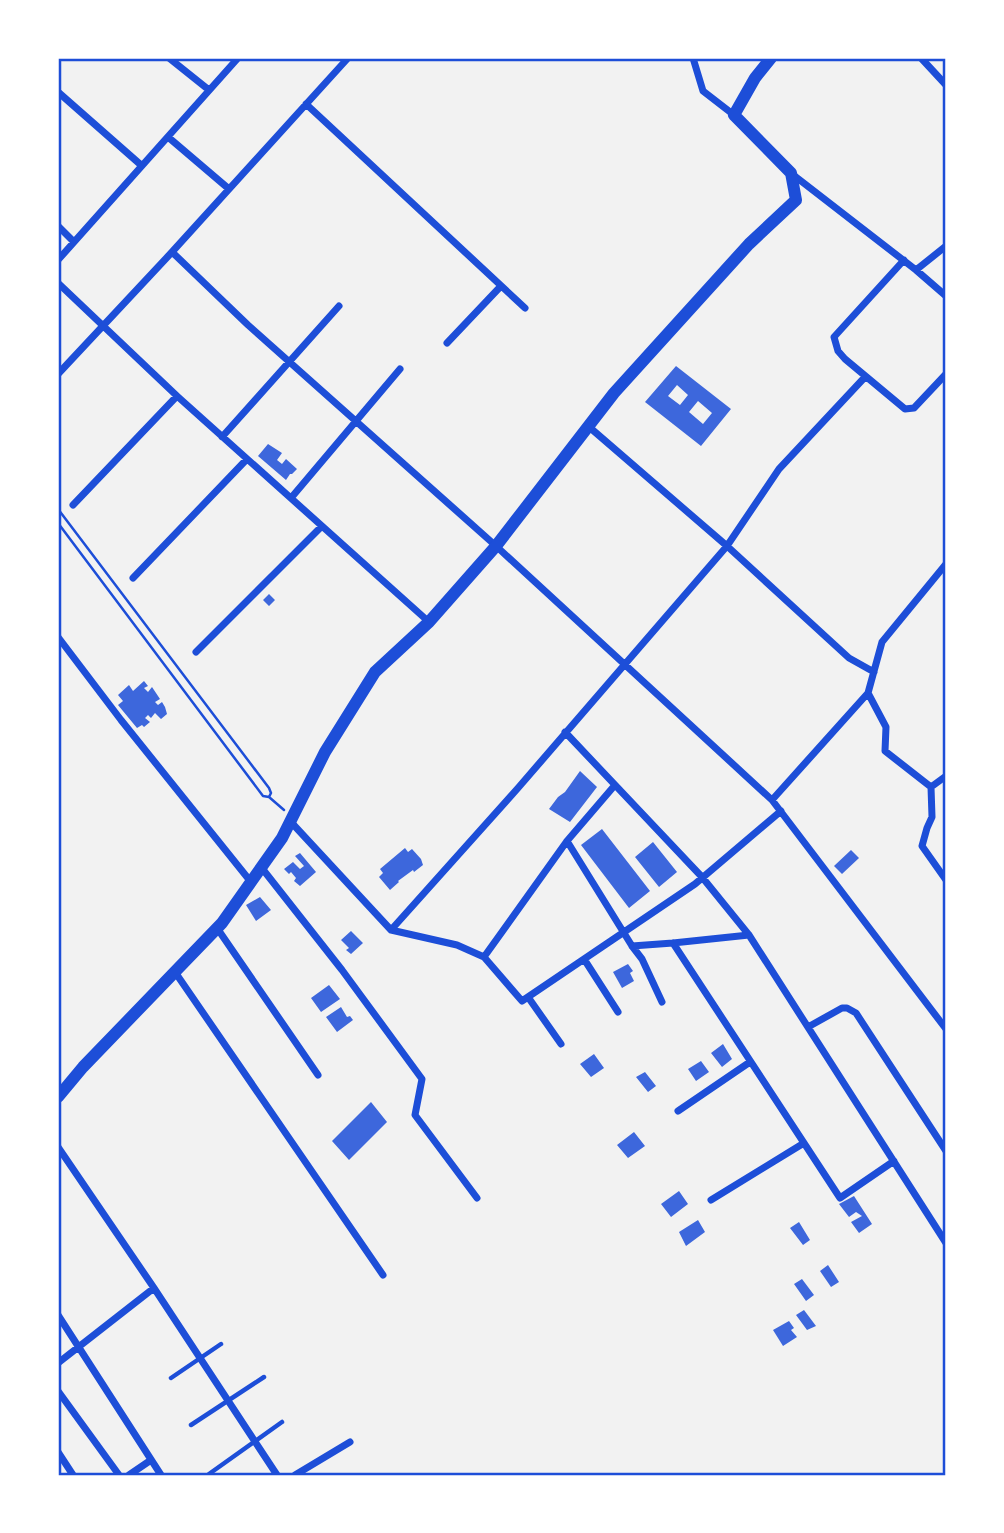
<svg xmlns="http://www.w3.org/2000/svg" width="1004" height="1533" font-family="Arial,sans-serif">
<rect width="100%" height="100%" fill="#f2f2f2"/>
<!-- building -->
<path fill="#3d67dc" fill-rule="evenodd" d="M676,366L731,409L701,446L645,402ZM677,385L688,395L680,405L668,396ZM698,401L712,413L703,424L689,412Z
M268,444L282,453L277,460L282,464L286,459L297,469L292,474H290L286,480L258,456Z
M269,594L275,600L269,606L263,600Z
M144,681L148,686L144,688L148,692L152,687L160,699L155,702L158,705L162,702L165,707L167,714L161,719L155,713L151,718L148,715L145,718L150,722L144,727L142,725L137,728L118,705L123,701L118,695L129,685L133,691Z
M580,771L597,787L570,822L549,809L558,797L565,792Z
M602,829L650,891L629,908L581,845Z
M653,842L677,872L659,887L635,857Z
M405,848L408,852L412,849L421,859L423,865L414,872L413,870L398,881L399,882L390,890L379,877L383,873L380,869Z
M851,850L859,858L842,874L834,866Z
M300,853L316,872L300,886L294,881L296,878L291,872L289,874L284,869L293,862L300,869L304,866L295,856Z
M260,897L271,910L256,921L246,905Z
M351,931L363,943L351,954L346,950L349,948L341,940Z
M628,964L633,971L630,973L634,981L622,988L613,972Z
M329,985L340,999L321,1012L311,998Z
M341,1007L347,1017L350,1016L353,1020L337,1032L326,1017Z
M723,1044L732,1059L722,1067L711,1053Z
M594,1054L604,1068L591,1077L580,1064Z
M701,1061L709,1072L696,1081L688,1069Z
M645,1072L656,1086L648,1092L636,1077Z
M371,1102L387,1122L349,1160L332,1141Z
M634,1132L645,1146L628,1158L617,1145Z
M679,1191L688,1204L671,1217L661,1204Z
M854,1196L872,1224L859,1233L851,1222L862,1216L856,1212L849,1217L839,1204Z
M698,1220L705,1232L686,1246L679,1232Z
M799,1222L810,1240L803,1245L790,1228Z
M828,1265L839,1282L831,1287L820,1271Z
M802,1279L814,1295L806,1301L794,1284Z
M804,1310L816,1326L807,1330L796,1315Z
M789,1321L794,1328L791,1330L797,1337L783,1346L773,1330Z"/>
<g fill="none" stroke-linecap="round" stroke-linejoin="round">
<!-- path -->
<path stroke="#1d4ed8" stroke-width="2.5" d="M58,509L269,788L271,793L269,797
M58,523L263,796L269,797L284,810"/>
<!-- service -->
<path stroke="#1d4ed8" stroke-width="4.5" d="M171,1378L221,1344
M191,1425L264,1377
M209,1474L282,1422"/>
<!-- minor -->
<path stroke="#1d4ed8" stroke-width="7" d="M169,58L209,90
M693,58L703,91L734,115
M921,58L946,85
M58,92L141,165
M306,104L525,308
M168,137L229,189
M792,174L916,270L946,246
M58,226L74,242
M172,252L248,325L496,546L772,800
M58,260L238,58
M904,260L834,337L838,351L845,359L905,409L914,408L946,374
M916,270L946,296
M58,283L177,396L429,622
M447,343L501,286
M58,374L172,252L348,58
M588,426L727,546L779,469L865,377
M222,437L339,306
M291,498L400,369
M73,505L177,396
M946,564L882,642L868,693L772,800L946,1029
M133,578L247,459
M58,637L121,720L251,882
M196,652L321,527
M868,693L886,727L885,751L931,787
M565,732L702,877L749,935L946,1243
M946,776L931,787L932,817L927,828L922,846L946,880
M290,821L391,930L457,945L484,957L522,1001L695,884L781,811
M567,841L632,946L642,959L662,1002
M261,867L342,970L422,1079L415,1115L477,1198
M217,928L318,1075
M391,930L518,788L727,546L849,658L874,672
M673,943L840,1198L894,1161
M632,946L673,943L749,935
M484,957L567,841L615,785
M584,959L618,1012
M175,972L383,1275
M528,997L561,1044
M808,1027L842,1008H847L856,1013L946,1151
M678,1111L750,1062
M58,1147L154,1288L277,1475
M711,1200L804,1143
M58,1315L161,1475
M58,1363L154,1288
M58,1391L119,1475
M58,1452L73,1475
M129,1475L151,1460
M295,1475L350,1442"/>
<!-- secondary -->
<path stroke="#1d4ed8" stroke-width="12" d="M58,1097L83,1067L222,923L282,838L325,752L375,672L429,622L496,546L614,393L749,244L796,200L791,173L734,115L755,78L771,58"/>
</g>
<!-- border -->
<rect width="1004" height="1533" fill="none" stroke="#ffffff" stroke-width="119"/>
<rect x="60" y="60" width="884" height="1414" fill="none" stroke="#1d4ed8" stroke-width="2.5"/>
</svg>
